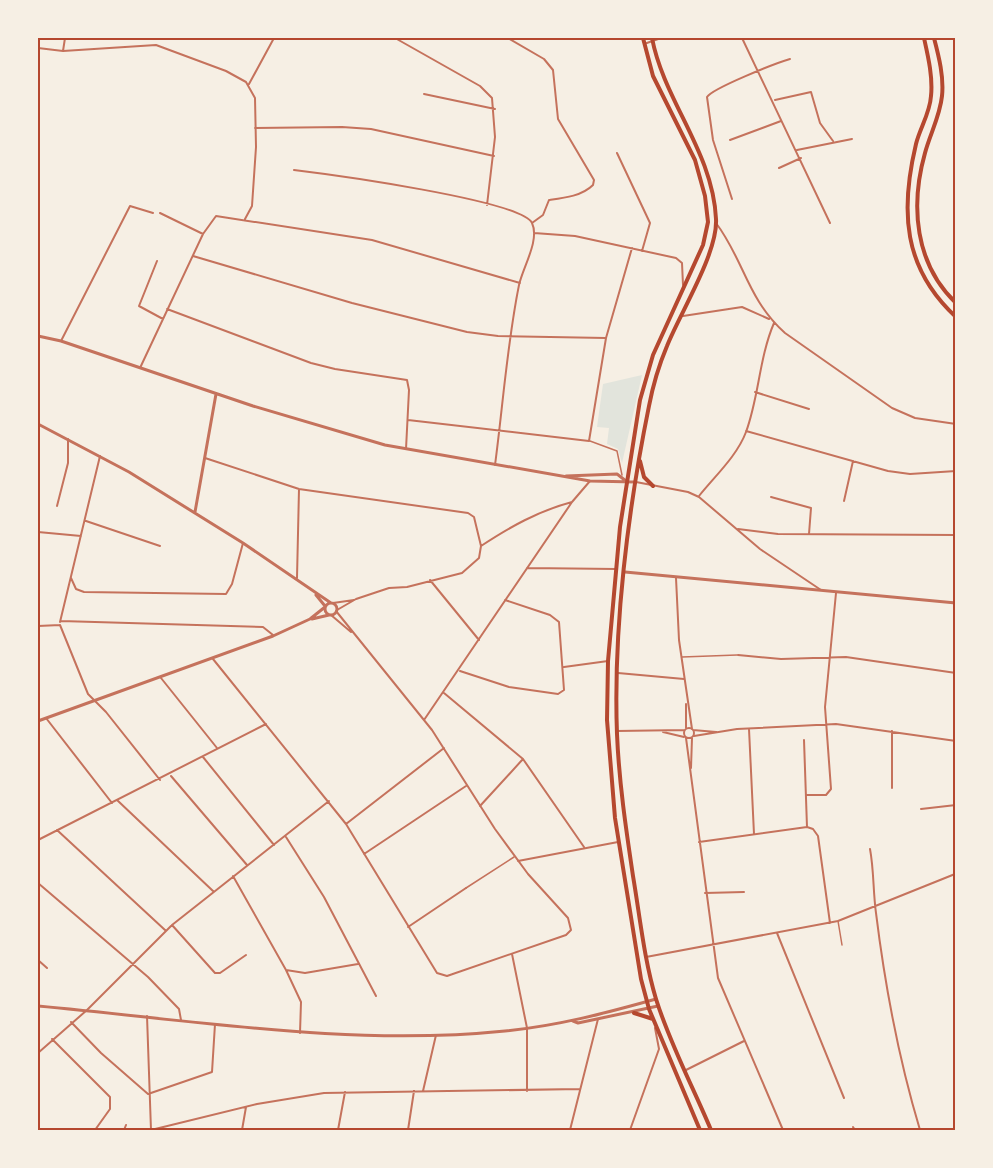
<svg xmlns="http://www.w3.org/2000/svg" width="993" height="1168" font-family="'Roboto Condensed',sans-serif">
<rect width="100%" height="100%" fill="#f6efe4"/>
<!-- green -->
<path fill="#e2e4dc" d="M642,375L622,463L618,449L607,444L609,428L597,427L603,384Z"/>
<g fill="none" stroke-linecap="round" stroke-linejoin="round">
<!-- service -->
<path stroke="#c5725c" stroke-width="1.5" d="M590,441L617,451L622,475
M682,657L737,655
M466,888L514,857
M838,921L842,945"/>
<!-- minor -->
<path stroke="#c5725c" stroke-width="2" d="M395,38L480,86L492,98L495,137L487,205
M508,38L544,59L553,70L558,119L594,180L593,185C582,196 564,198 549,200L543,215L532,223
M742,38L830,223
M644,44L661,38
M38,48L63,51L156,45L226,71L246,82L255,98L256,147L252,206L245,219
M63,51L65,38
M249,84L274,38
M424,94L495,109
M775,100L811,92L820,123L833,141
M255,128L342,127L371,129L494,156
M730,140L781,121
M797,150L852,139
M617,153L650,223L642,251
M779,168L801,158
M294,170C327,174 521,200 532,223C540,240 523,267 519,285C507,344 503,405 495,465
M732,199L713,140L707,97C713,88 776,63 790,59
M160,213L203,234
M716,223C744,260 747,299 785,333L892,408L915,418L956,424
M534,233L575,236L676,258L682,263L683,285
M193,256L352,303L467,332L498,336L606,338
M157,261L139,306L163,319
M167,309L311,363L335,369L407,380L409,390L406,449
M683,316L742,307L769,319
M61,341L130,206L153,213
M140,368L203,234L216,216L372,240L520,283
M755,392L809,409
M408,420L589,441L606,338L632,248
M746,431L888,471L910,474L956,471
M205,458L299,489L468,513L474,517L481,546
M636,482L688,492L699,497L760,549L821,590
M699,496C715,476 737,456 746,432C759,397 759,358 774,323
M771,497L811,508L809,534
M844,501L853,461
M57,506L68,463V439
M86,521L160,546
M738,529L778,534L956,535
M38,532L81,536
M527,568L616,569
M71,578L76,589L84,592L226,594L232,584L243,543
M297,578L299,489
M676,578L679,640L692,729
M430,580L479,640
M333,603L354,600
M337,610L356,599L389,588L407,587L462,573L479,558L481,546C510,527 538,511 572,502
M331,615L351,632
M61,621L263,627L273,635
M60,622L100,456
M60,625L88,694L106,712L160,780
M38,626L60,625
M738,655L781,659L846,657L956,673
M213,659L346,824L437,973L447,976L566,935L571,930L568,918L528,874L495,829L432,730L336,611
M564,667L608,661
M460,671L509,687L558,694L564,690L559,622L550,615L505,600
M618,673L684,679
M161,678L217,748
M444,693L523,759L584,847
M46,718L112,803
M424,720L572,502L590,481
M684 733a5 5 0 1 1 10 0a5 5 0 1 1-10 0Z
M686,728V704
M749,729L754,834
M693,730L716,732
M617,731L685,730
M663,732L684,737
M694,736L737,729L836,724L956,741
M686,738L718,978L783,1130
M804,740L807,827
M203,757L274,845
M691,768L692,738
M171,776L247,865
M892,788V731
M806,795H826L831,789L825,707L836,593
M117,800L213,891
M480,806L523,759
M921,809L956,805
M346,824L444,748
M57,830L165,930
M286,837L324,897L376,996
M38,840L266,724
M699,842L807,827L813,829L818,836L830,923
M870,849C874,870 873,892 876,913C885,986 899,1060 920,1130
M364,854L466,786
M956,854V880
M518,861L618,842
M233,876L286,970L305,973L358,964
M38,883L148,977L179,1009L181,1020
M705,893L744,892
M172,925L215,973H220L246,955
M408,927L466,888
M777,933L844,1098
M512,954L527,1028V1091
M646,957L838,921L955,874
M38,960L47,968
M286,970L301,1002L300,1033
M147,1016L151,1130
M71,1022L101,1053L148,1094L212,1072L215,1024
M52,1039L110,1097V1109L95,1130
M38,1053L87,1010L172,925L329,801
M686,1070L744,1041
M423,1091L436,1035
M853,1127L855,1130
M124,1130L126,1125
M151,1130L257,1104L324,1093L580,1089
M242,1130L246,1107
M290,1130L318,1129
M338,1130L345,1092
M408,1130L414,1091
M570,1130L598,1019
M630,1130L659,1049L655,1028"/>
<!-- tertiary -->
<path stroke="#c5725c" stroke-width="3" d="M38,336L61,341L253,406L385,445L590,481L635,482
M38,424L129,472L243,543L331,603
M566,476L617,474L626,481
M195,512L216,394
M625,572L956,603
M316,595L325,606
M325 609a6 6 0 1 1 12 0a6 6 0 1 1-12 0Z
M312,619L329,615
M38,721L273,636L310,619L325,607
M38,1006C193,1020 349,1047 505,1031C557,1026 606,1013 656,999
M573,1021L578,1023L658,1006"/>
<!-- secondary -->
<path stroke="#b5482f" stroke-width="4" d="M643,38L653,76L695,160L705,196L708,222L703,245L653,355L640,400L620,527L608,661L607,720L615,818L641,979L649,1009L700,1130
M652,38C664,101 713,152 716,219C718,253 680,313 667,346C659,365 653,385 649,406C628,509 613,629 617,734C619,782 626,829 633,876C640,917 644,959 656,999C670,1044 693,1087 711,1130
M924,38C928,56 933,77 931,96C930,113 920,128 916,144C900,211 903,268 956,317
M934,38C939,57 944,77 942,96C940,116 930,134 925,153C910,206 915,264 956,303
M640,461L644,477L653,486
M634,1013L653,1019"/>
</g>
<!-- border -->
<rect width="993" height="1168" fill="none" stroke="#f6efe4" stroke-width="78"/>
<rect x="39" y="39" width="915" height="1090" fill="none" stroke="#b5482f" stroke-width="2"/>
</svg>
